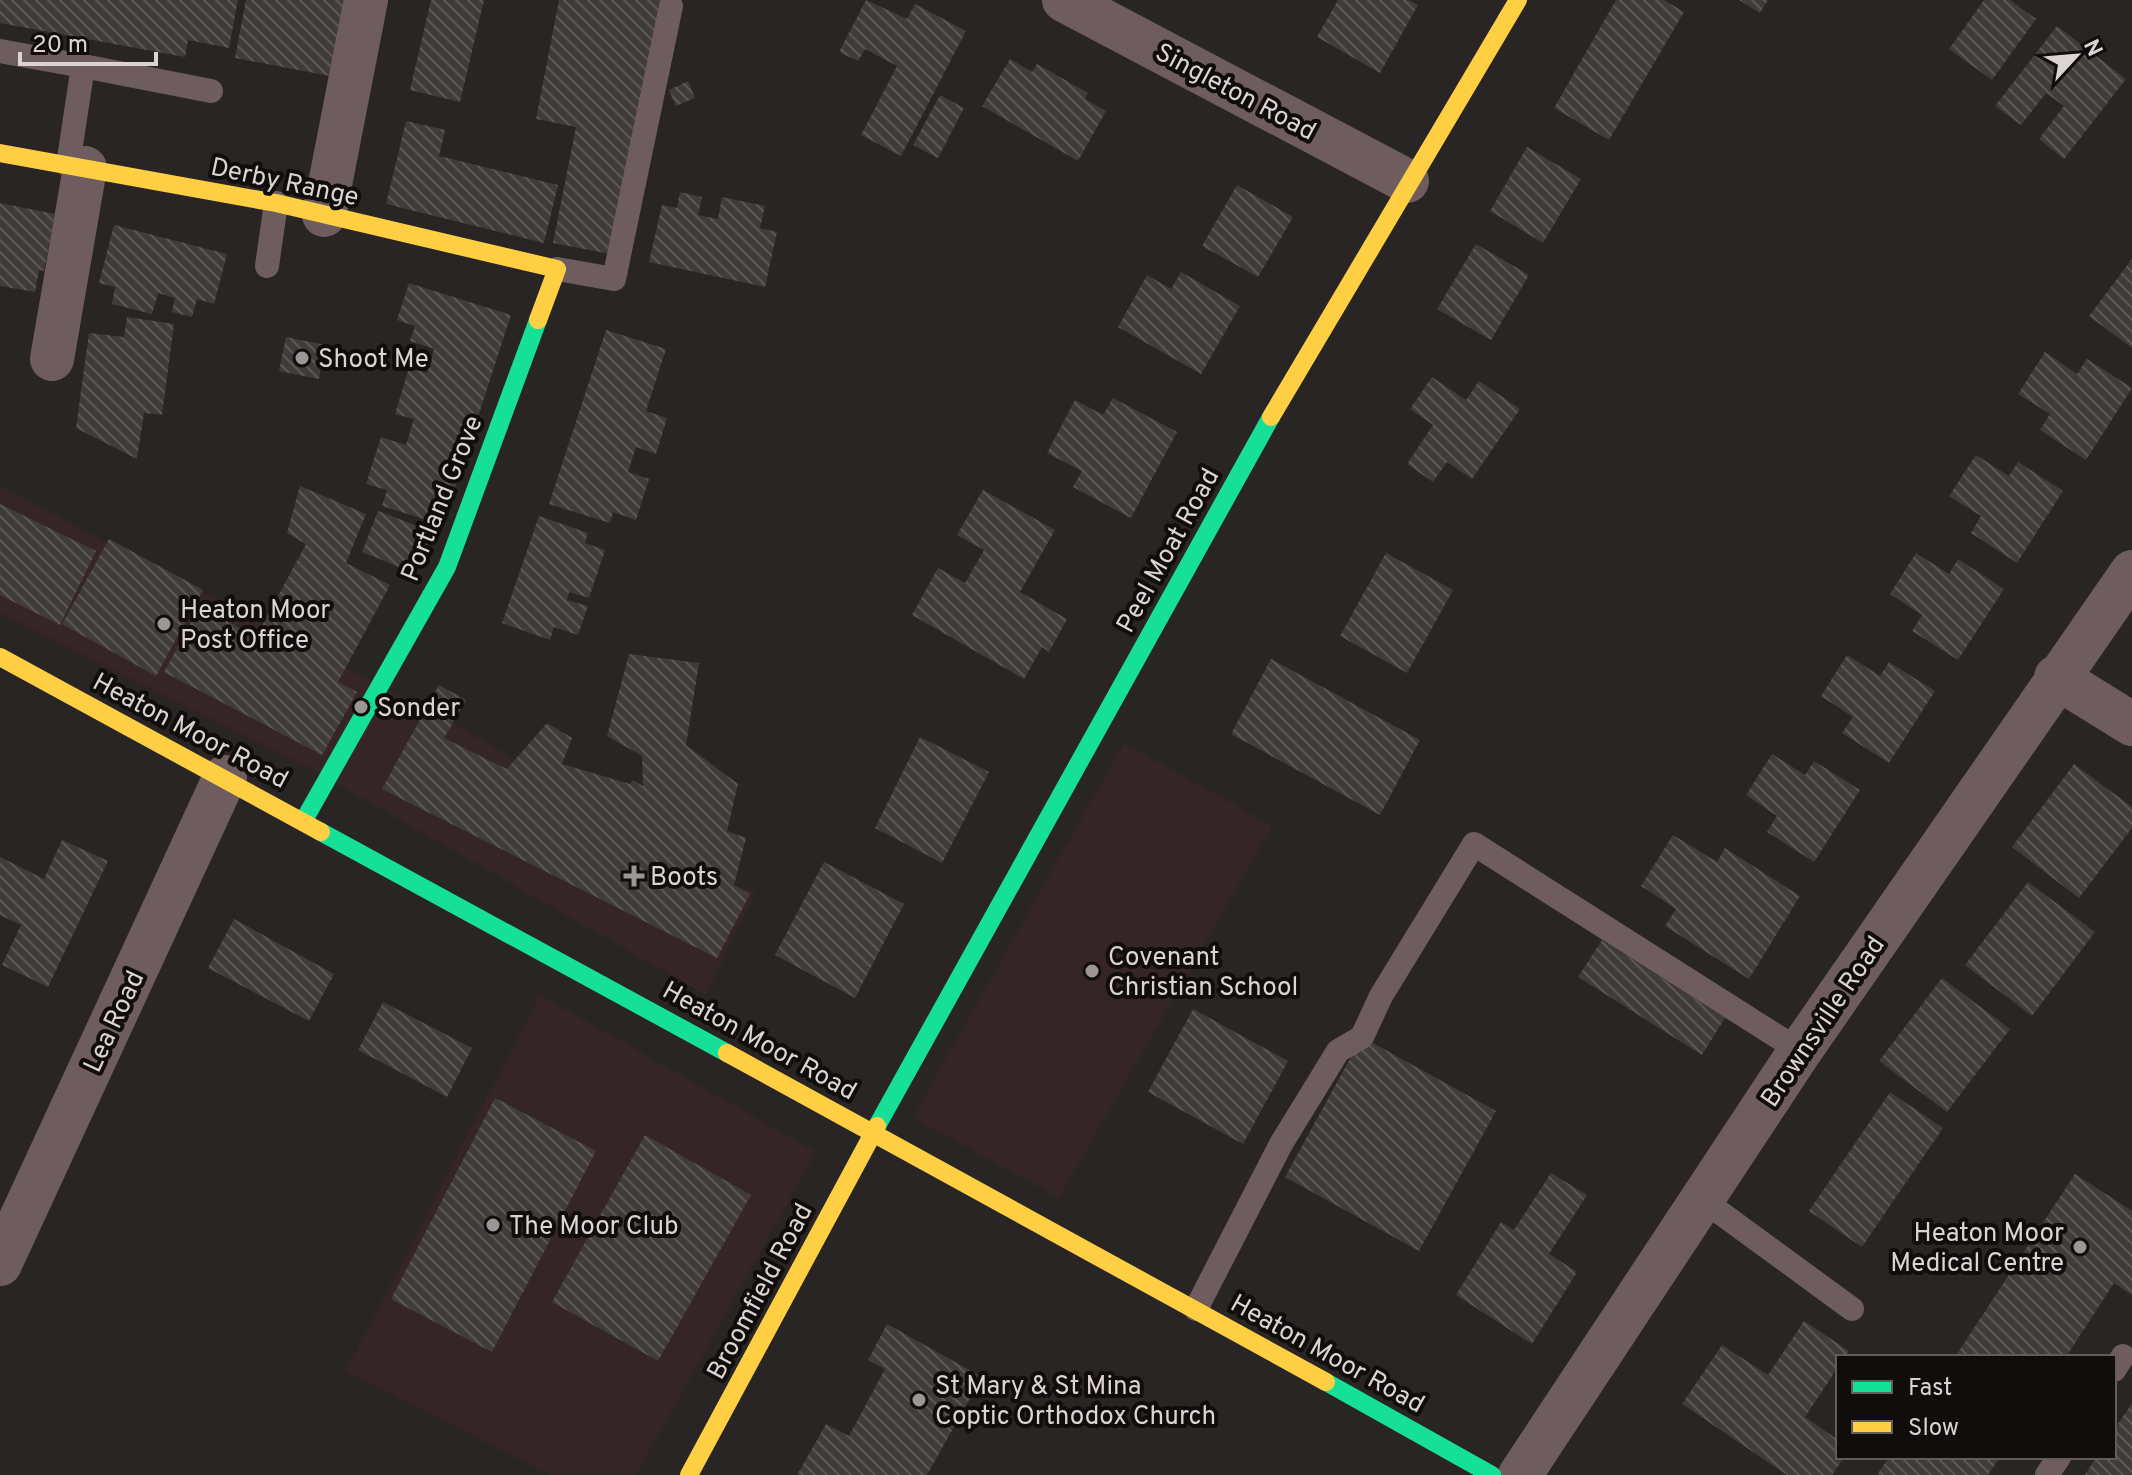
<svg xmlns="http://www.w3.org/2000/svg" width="2132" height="1475" font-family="Overpass,sans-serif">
<defs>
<pattern id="building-back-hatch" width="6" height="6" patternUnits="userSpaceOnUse" patternTransform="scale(2)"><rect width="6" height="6" fill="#413c3c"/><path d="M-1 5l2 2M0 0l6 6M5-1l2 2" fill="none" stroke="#5c5757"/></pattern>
</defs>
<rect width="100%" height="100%" fill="#2a2525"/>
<!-- built -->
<path fill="#352527" d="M0,486L457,726L734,885L756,892L706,995L306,766L0,613Z
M1124,743L1272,826L1059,1198L913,1117Z
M540,995L816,1152L636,1475H550L346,1371Z"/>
<!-- building -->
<path fill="url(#building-back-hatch)" d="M0,0H238L229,48L188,40L185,57L0,23Z
M246,0H349L335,77L235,58Z
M431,0H484L460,102L410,90Z
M559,0H660L610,254L553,243L576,127L536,119Z
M866,0L907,19L915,4L966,31L901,156L861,135L897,66L865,49L858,61L839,52Z
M1338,0H1409L1418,5L1380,73L1317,37Z
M1616,0H1664L1684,12L1609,140L1554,108Z
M1739,0H1768L1760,13Z
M1984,0H2010L2036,19L1992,80L1949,49Z
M2057,26L2126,79L2064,159L2039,139L2064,106L2046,93L2021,125L1995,106Z
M1010,59L1032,72L1037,64L1088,93L1085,99L1106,111L1078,161L982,106Z
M688,81L695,98L676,106L669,90Z
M940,95L964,108L938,158L913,145Z
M406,121L445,130L439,156L558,185L544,243L386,204Z
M1527,147L1581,179L1543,243L1490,211Z
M1237,185L1293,217L1258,277L1202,246Z
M680,192L702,197L698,215L718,219L722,197L765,206L760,228L777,232L765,287L649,262L662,205L677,208Z
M0,203L55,214L44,271L39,270L35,292L0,286Z
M114,225L227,254L214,304L197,299L192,317L172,312L175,298L158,293L152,314L112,304L115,287L99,283Z
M1476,244L1529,275L1491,340L1437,309Z
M2132,259V348L2089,316Z
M1181,272L1240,306L1201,374L1118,327L1147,275L1171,289Z
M409,283L511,315L443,525L382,506L387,490L366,484L381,437L406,445L414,419L395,414L409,368L427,373L434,349L410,341L415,326L397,320Z
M127,317L174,324L162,415L144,413L137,459L76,428L89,333L124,337Z
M606,330L666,349L646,411L667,418L656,454L636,447L628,472L649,479L636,520L613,512L610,523L549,504Z
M286,337L325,345L319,379L279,371Z
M2045,352L2077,374L2087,359L2132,388L2086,460L2040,430L2050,414L2018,394Z
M1432,377L1466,400L1479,381L1520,409L1472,479L1447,462L1433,482L1407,464L1433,425L1410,409Z
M1113,398L1177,432L1131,518L1073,487L1082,471L1047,453L1075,400L1103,415Z
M1976,455L2009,476L2018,462L2063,491L2017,563L1971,533L1981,516L1949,496Z
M300,486L366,514L346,563L390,585L338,682L357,692L322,755L164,672L200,606L256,637L306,544L287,533Z
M983,490L1055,530L1020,592L1067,619L1049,652L1042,647L1024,679L912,615L938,568L965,583L984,550L957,535Z
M0,504L96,551L60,625L0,595Z
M378,511L433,532L416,574L362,552Z
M539,516L588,533L585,543L605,550L589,598L569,592L567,600L588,606L578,635L554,627L550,640L502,623Z
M109,539L203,590L156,676L62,624Z
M1386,553L1453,590L1407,673L1340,636Z
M1916,553L1949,574L1958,559L2004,589L1958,660L1912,631L1922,615L1890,594Z
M629,654L699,663L686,745L738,784L727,831L746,838L734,885L750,894L717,958L382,789L439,685L466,700L444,738L488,760L507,769L547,723L572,738L562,764L630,784L633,780L643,786L642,756L607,736Z
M1847,655L1880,676L1889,662L1935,691L1889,763L1842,733L1853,717L1821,696Z
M1271,659L1420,740L1380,815L1231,734Z
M920,737L989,772L942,863L875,828Z
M1772,754L1805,775L1814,761L1860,790L1814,862L1767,832L1777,816L1746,795Z
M2074,764L2132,807V828L2079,898L2012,847Z
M1673,835L1717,862L1725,848L1800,896L1749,979L1665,926L1676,909L1641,886Z
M62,840L108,861L48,987L2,965L21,925L0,915V857L44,879Z
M824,862L904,904L855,998L775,955Z
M2028,882L2095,932L2032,1016L1965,965Z
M234,919L334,974L309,1021L208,968Z
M1602,940L1725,1018L1702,1055L1578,977Z
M1942,978L2010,1029L1947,1112L1879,1061Z
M383,1002L472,1048L447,1097L358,1050Z
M1193,1009L1288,1061L1243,1144L1148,1092Z
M1362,1037L1496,1111L1419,1251L1285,1177Z
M1890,1092L1943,1128L1862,1247L1809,1211Z
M495,1098L596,1151L492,1352L391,1299Z
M645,1135L751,1195L658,1361L552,1302Z
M1551,1173L1587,1195L1549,1254L1577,1272L1532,1344L1456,1295L1501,1222L1514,1230Z
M2075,1174L2132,1211V1295L2114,1283L2066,1357H1955Z
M1804,1321L1849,1351L1845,1357H1838V1367L1805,1417L1838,1440V1457H1844L1832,1475H1787L1682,1404L1722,1345L1768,1375Z
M887,1324L982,1377L927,1475H797L826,1424L849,1436L885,1369L868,1360Z
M2132,1403V1475H2085L2096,1457H2114V1430Z
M1889,1457H2000L1988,1475H1877Z"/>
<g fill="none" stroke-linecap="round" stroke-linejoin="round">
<!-- lane -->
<path stroke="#6e5c5f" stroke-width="24" d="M0,51L83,66L68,165
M83,66L211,91
M267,266L276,203
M557,269L614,279L671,6
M1703,1200L1852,1309
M1196,1309L1281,1144L1338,1051L1362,1037L1381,996L1474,844L1800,1051
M2114,1370L2123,1356
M2047,1475L2059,1457"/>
<!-- street -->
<path stroke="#6e5c5f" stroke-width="44" d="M1064,0L1407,181
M324,215L366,0
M52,359L85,168
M2056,677L2132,724
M0,1264L225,777
M1520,1475L1800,1051L2132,572"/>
<!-- fast -->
<path stroke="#16e098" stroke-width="18" d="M304,820L447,567L538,320
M321,832L727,1053
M877,1126L1271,417
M1326,1382L1492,1475"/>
<!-- slow -->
<path stroke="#ffcf43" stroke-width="18" d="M0,153L276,203L557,269L538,320
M1271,417L1518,0
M0,657L321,832
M727,1053L1326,1382
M689,1475L877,1126"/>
</g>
<!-- markers -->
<g fill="#9d9697" stroke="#120d0d" stroke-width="3">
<circle cx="302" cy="358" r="8"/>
<circle cx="164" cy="624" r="8"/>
<circle cx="361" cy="707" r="8"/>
<path d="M630 864h8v8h8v8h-8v8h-8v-8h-8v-8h8z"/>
<circle cx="1092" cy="971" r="8"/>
<circle cx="493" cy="1225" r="8"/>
<circle cx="2080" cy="1247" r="8"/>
<circle cx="919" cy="1400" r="8"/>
</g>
<g text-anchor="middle" stroke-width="8" stroke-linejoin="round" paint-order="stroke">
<!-- street labels -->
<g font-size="26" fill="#dbd3d4" stroke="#120d0d">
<text transform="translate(1236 91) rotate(28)" y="9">Singleton Road</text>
<text transform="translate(285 181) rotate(12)" y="9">Derby Range</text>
<text transform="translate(441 498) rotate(-68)" y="9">Portland Grove</text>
<text transform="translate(1167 550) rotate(-61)" y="9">Peel Moat Road</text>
<text transform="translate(191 730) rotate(28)" y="9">Heaton Moor Road</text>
<text transform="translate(113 1021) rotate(-65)" y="9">Lea Road</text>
<text transform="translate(1822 1021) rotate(-56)" y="9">Brownsville Road</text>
<text transform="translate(760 1040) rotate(29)" y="9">Heaton Moor Road</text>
<text transform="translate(759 1291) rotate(-62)" y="9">Broomfield Road</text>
<text transform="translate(1328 1353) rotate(29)" y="9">Heaton Moor Road</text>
</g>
<!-- poi labels -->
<g font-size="26" fill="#dbd3d4" stroke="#120d0d" text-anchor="start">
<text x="318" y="367">Shoot Me</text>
<text x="180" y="618">Heaton Moor<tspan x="180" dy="30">Post Office</tspan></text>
<text x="377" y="716">Sonder</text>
<text x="650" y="885">Boots</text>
<text x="1108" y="965">Covenant<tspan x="1108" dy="30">Christian School</tspan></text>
<text x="509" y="1234">The Moor Club</text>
<text x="2064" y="1241" text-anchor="end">Heaton Moor<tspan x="2064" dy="30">Medical Centre</tspan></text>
<text x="935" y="1394">St Mary &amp; St Mina<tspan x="935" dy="30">Coptic Orthodox Church</tspan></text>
</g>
</g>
<!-- legend -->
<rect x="1836" y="1355" width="280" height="104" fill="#120d0d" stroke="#625c5d" stroke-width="2"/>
<rect x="1852" y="1381" width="40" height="12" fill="#16e098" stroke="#625c5d" stroke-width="2"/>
<text x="1908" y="1395" font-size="24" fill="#dbd3d4">Fast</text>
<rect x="1852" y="1421" width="40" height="12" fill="#ffcf43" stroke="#625c5d" stroke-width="2"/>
<text x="1908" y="1435" font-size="24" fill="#dbd3d4">Slow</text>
<!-- north arrow -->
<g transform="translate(2076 56) rotate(64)" stroke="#120d0d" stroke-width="6" paint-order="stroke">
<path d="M0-6L14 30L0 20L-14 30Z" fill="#dbd3d4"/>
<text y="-12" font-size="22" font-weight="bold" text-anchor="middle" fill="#dbd3d4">N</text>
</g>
<!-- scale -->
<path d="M20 52v12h136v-12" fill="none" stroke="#dbd3d4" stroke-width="4"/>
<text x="32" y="52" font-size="24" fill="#dbd3d4" stroke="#120d0d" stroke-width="6" paint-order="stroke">20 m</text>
</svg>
